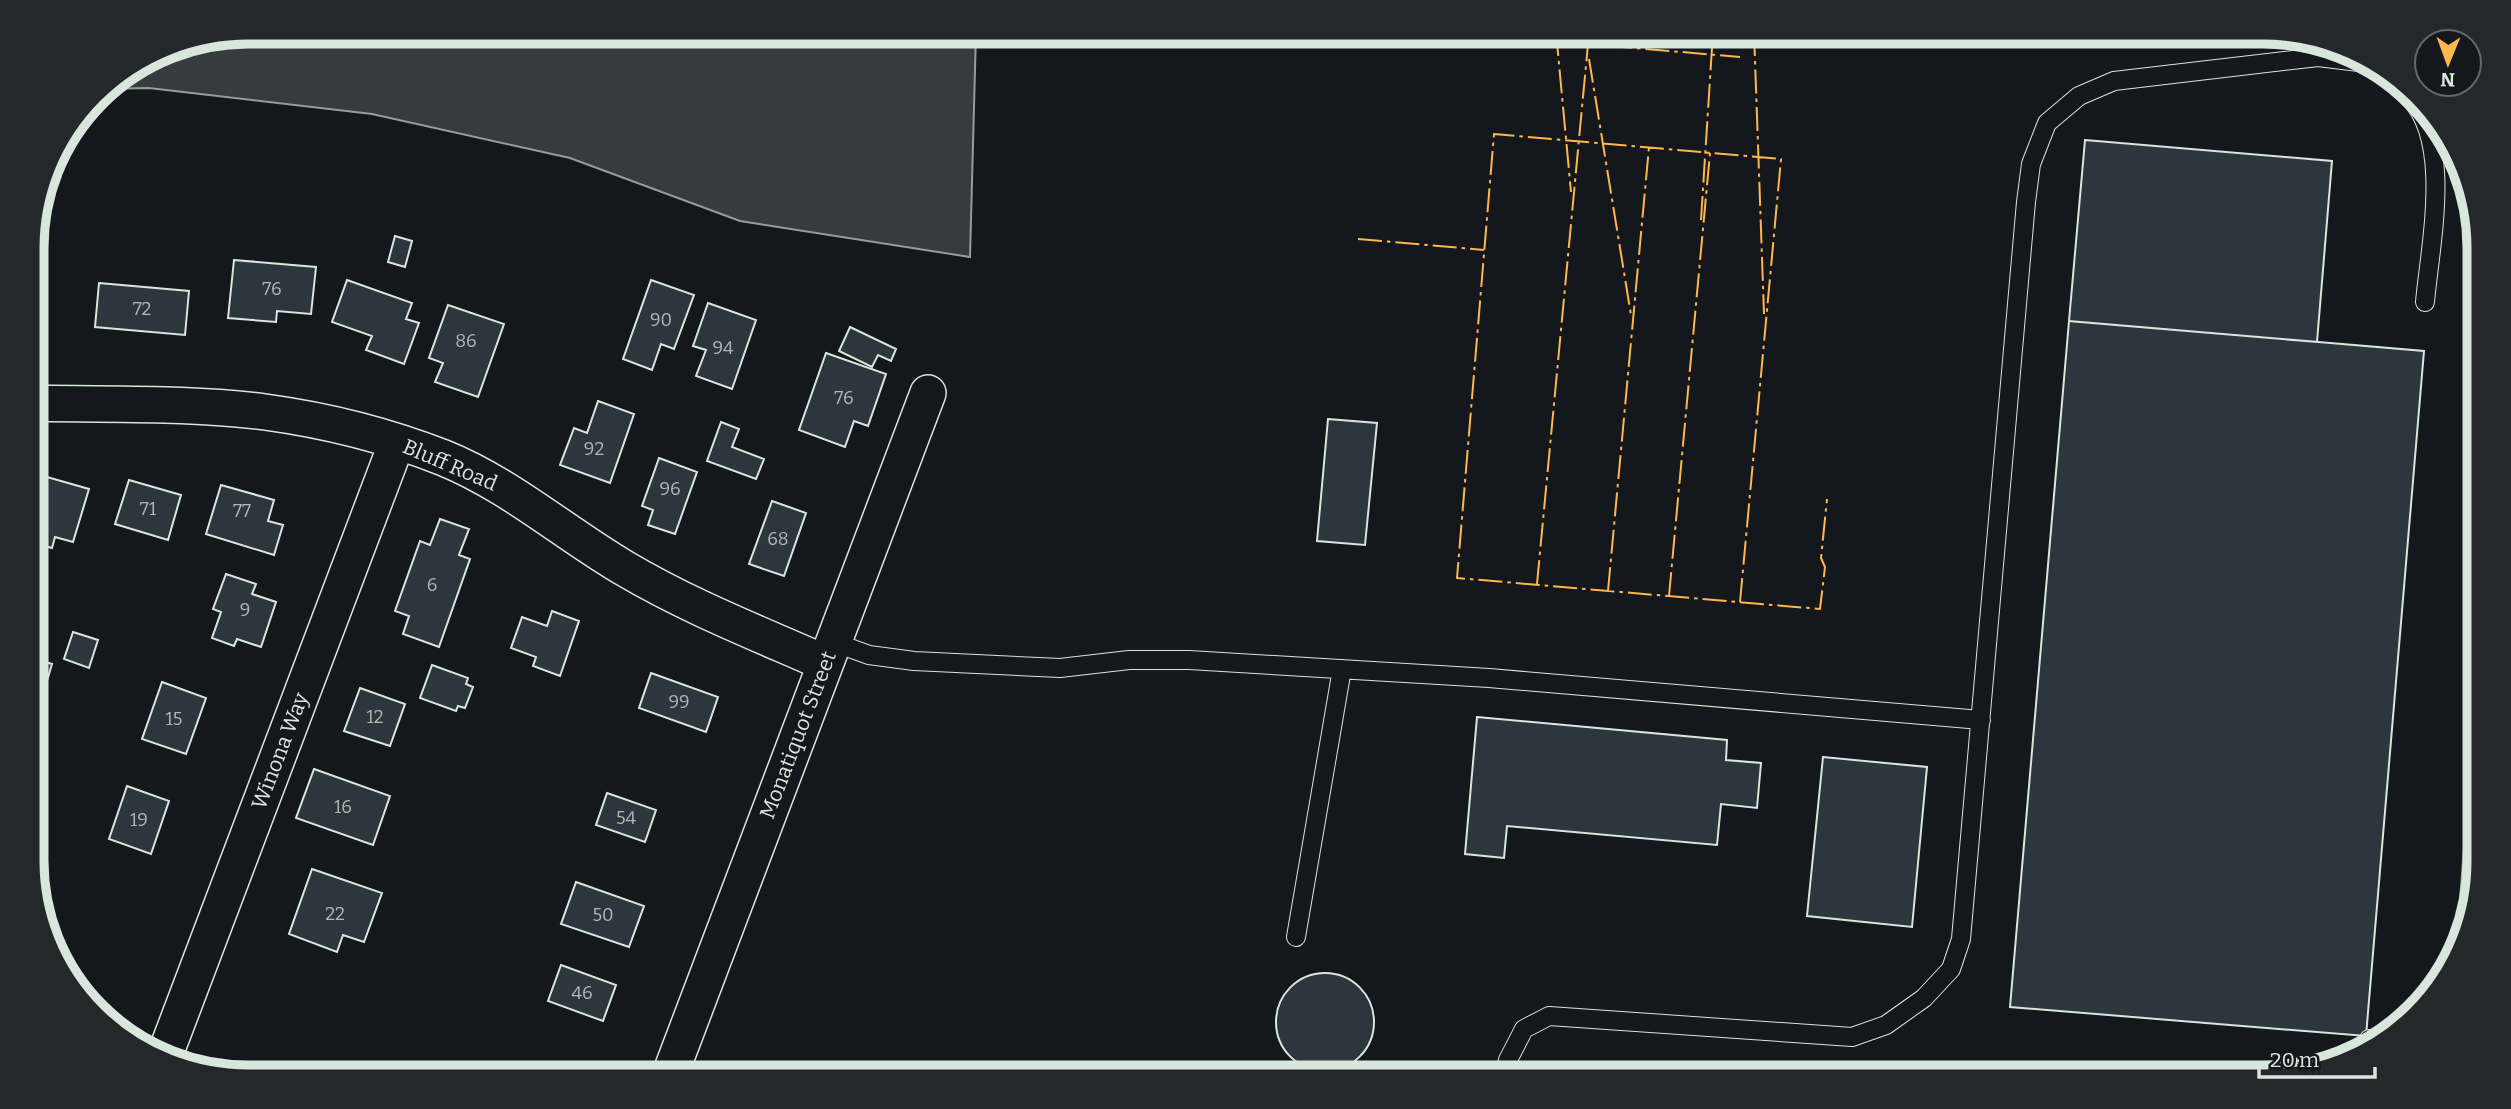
<svg xmlns="http://www.w3.org/2000/svg" width="2511" height="1109" font-family="Bitter,serif">
<rect width="100%" height="100%" fill="#14181c"/>
<!-- water -->
<path fill="#363b3e" stroke="#939e99" stroke-width="2" d="M248,32H976L970,257L740,221L570,158L372,114L149,88L102,89L166,48Z
M2479,649V861L2463,943L2456,953Z"/>
<!-- building -->
<path fill="#2c363c" stroke="#d8e6dc" stroke-width="2" d="M2041,32H2081L2080,43L2040,40Z
M2091,32H2133V47H2091Z
M2085,140L2332,161L2317,342L2069,321Z
M395,236L412,241L405,267L388,262Z
M234,260L316,267L311,314L277,311L276,322L228,318Z
M32,271L46,272L45,285H37L36,327H32Z
M347,280L412,303L406,319L419,323L404,364L366,350L372,336L332,322Z
M651,280L694,295L674,349L661,344L652,370L623,359Z
M99,283L189,291L185,335L95,327Z
M708,303L756,320L732,389L696,376L706,350L693,346Z
M448,305L504,324L478,397L435,382L443,363L429,358Z
M2069,321L2424,351L2366,1036L2010,1007Z
M850,327L896,349L891,361L878,355L872,367L839,351Z
M826,353L886,374L868,426L854,421L845,447L799,430Z
M598,401L634,414L610,483L560,465L574,428L587,433Z
M1328,419L1377,423L1365,545L1317,541Z
M721,422L739,429L732,447L764,459L756,479L707,461Z
M659,458L697,472L675,534L648,525L653,510L642,506Z
M40,475L89,489L73,542L55,537L52,548L37,544L41,533L33,531V499Z
M129,480L181,495L168,540L115,524Z
M221,485L274,500L268,521L283,525L274,555L206,534Z
M772,501L806,513L784,576L749,564Z
M440,519L469,529L459,555L470,559L439,647L403,634L409,616L395,611L420,541L430,545Z
M226,574L256,584L252,594L276,602L261,647L237,639L234,646L212,638L221,612L213,609Z
M552,611L579,621L560,676L533,666L536,657L511,648L522,617L547,626Z
M73,632L98,640L89,668L64,659Z
M33,658L52,664L44,691L33,688Z
M432,665L468,678L466,684L473,687L465,708L458,706L456,711L420,698Z
M651,673L718,697L706,732L639,708Z
M162,682L206,698L186,754L142,739Z
M360,688L405,704L390,746L344,731Z
M1477,717L1727,740L1726,760L1761,763L1757,808L1721,804L1717,845L1507,826L1504,858L1465,854Z
M1823,757L1927,767L1912,927L1807,916Z
M314,769L390,796L373,845L296,818Z
M127,786L169,801L151,854L109,839Z
M607,793L656,810L645,842L596,825Z
M312,869L382,893L364,942L343,935L337,952L289,934Z
M576,882L644,906L629,947L561,924Z
M561,965L616,985L603,1021L548,1001Z
M1276 1022a49 49 0 1 1 98 0a49 49 0 1 1-98 0Z
M235,1064L266,1075L265,1077L231,1074Z
M1686,1067L1789,1077H1685Z
M1386,1070L1402,1071L1414,1077H1368Z"/>
<g fill="none" stroke-linecap="round" stroke-linejoin="round">
<!-- service casing -->
<g stroke="#d8e6dc" stroke-width="20">
<path id="service" d="M2409,97C2453,142 2430,245 2425,302
M833,642L869,655L914,661L1060,668L1129,660H1189L1489,678L1981,720
M1296,937L1342,669
M2369,1039V1047
M1504,1077L1508,1060L1524,1029L1549,1016L1852,1037L1886,1025L1924,998L1951,969L1961,939L2026,202L2031,164L2047,123L2079,96L2114,81L2318,57L2359,62L2374,70"/>
</g>
<!-- minor casing -->
<g stroke="#d8e6dc" stroke-width="38">
<path id="minor" d="M32,403C109,405 188,402 265,412C324,420 388,436 444,458C510,485 563,532 624,568C688,606 757,633 825,663
M163,1060L397,442
M669,1077L928,393"/>
</g>
<!-- service -->
<use href="#service" stroke="#14181c" stroke-width="18"/>
<!-- minor -->
<use href="#minor" stroke="#14181c" stroke-width="35"/>
<!-- power -->
<path stroke="#ffb74d" stroke-width="2" stroke-dasharray="24 5 3.5 5" stroke-linecap="butt" d="M1556,32L1571,192
M1584,32L1587,45
M1754,32L1764,314
M1589,59L1631,315
M1701,220L1713,32
M1358,239L1484,250
M1537,584L1588,44L1740,57
M1608,591L1649,147
M1669,596L1710,153
M1740,602L1781,159L1494,134L1457,578L1820,609L1825,567L1821,558L1827,499"/>
</g>
<g text-anchor="middle" stroke-width="5" stroke-linejoin="round" paint-order="stroke">
<!-- number labels -->
<g font-size="18" fill="#adbab4">
<text x="272" y="295">76</text>
<text x="142" y="315">72</text>
<text x="661" y="326">90</text>
<text x="466" y="347">86</text>
<text x="723" y="354">94</text>
<text x="844" y="404">76</text>
<text x="594" y="455">92</text>
<text x="670" y="495">96</text>
<text x="148" y="515">71</text>
<text x="242" y="517">77</text>
<text x="778" y="545">68</text>
<text x="432" y="591">6</text>
<text x="245" y="616">9</text>
<text x="679" y="708">99</text>
<text x="375" y="723">12</text>
<text x="174" y="725">15</text>
<text x="343" y="813">16</text>
<text x="626" y="824">54</text>
<text x="139" y="826">19</text>
<text x="335" y="920">22</text>
<text x="603" y="921">50</text>
<text x="582" y="999">46</text>
</g>
<!-- street labels -->
<g font-size="21" fill="#d8e6dc" stroke="#14181c">
<text transform="translate(450 465) rotate(23)" y="7">Bluff Road</text>
<text transform="translate(798 735) rotate(-69)" y="7">Monatiquot Street</text>
<text transform="translate(280 751) rotate(-69)" y="7">Winona Way</text>
</g>
</g>
<!-- crop -->
<path d="M0 0H2511V1109H0ZM248 44H2263A204 204 0 0 1 2467 248V861A204 204 0 0 1 2263 1065H248A204 204 0 0 1 44 861V248A204 204 0 0 1 248 44Z" fill="#24282b" fill-rule="evenodd"/>
<path fill="none" stroke="#d8e6dc" stroke-width="9" d="M248 44H2263A204 204 0 0 1 2467 248V861A204 204 0 0 1 2263 1065H248A204 204 0 0 1 44 861V248A204 204 0 0 1 248 44Z"/>
<!-- north arrow -->
<g transform="translate(2448 63) rotate(181)"><circle r="33" fill="#14181c" stroke="#626a69" stroke-width="2"/>
<path d="M0-5L12 26L0 18L-12 26Z" fill="#ffb74d"/>
<text y="-10" font-size="19" font-weight="bold" text-anchor="middle" fill="#d8e6dc">N</text>
</g>
<!-- scale -->
<path d="M2259 1067v10h116v-10" fill="none" stroke="#d8e6dc" stroke-width="3.5"/>
<text x="2270" y="1067" font-size="21" fill="#d8e6dc" stroke="#14181c" stroke-width="5" paint-order="stroke">20 m</text>
</svg>
